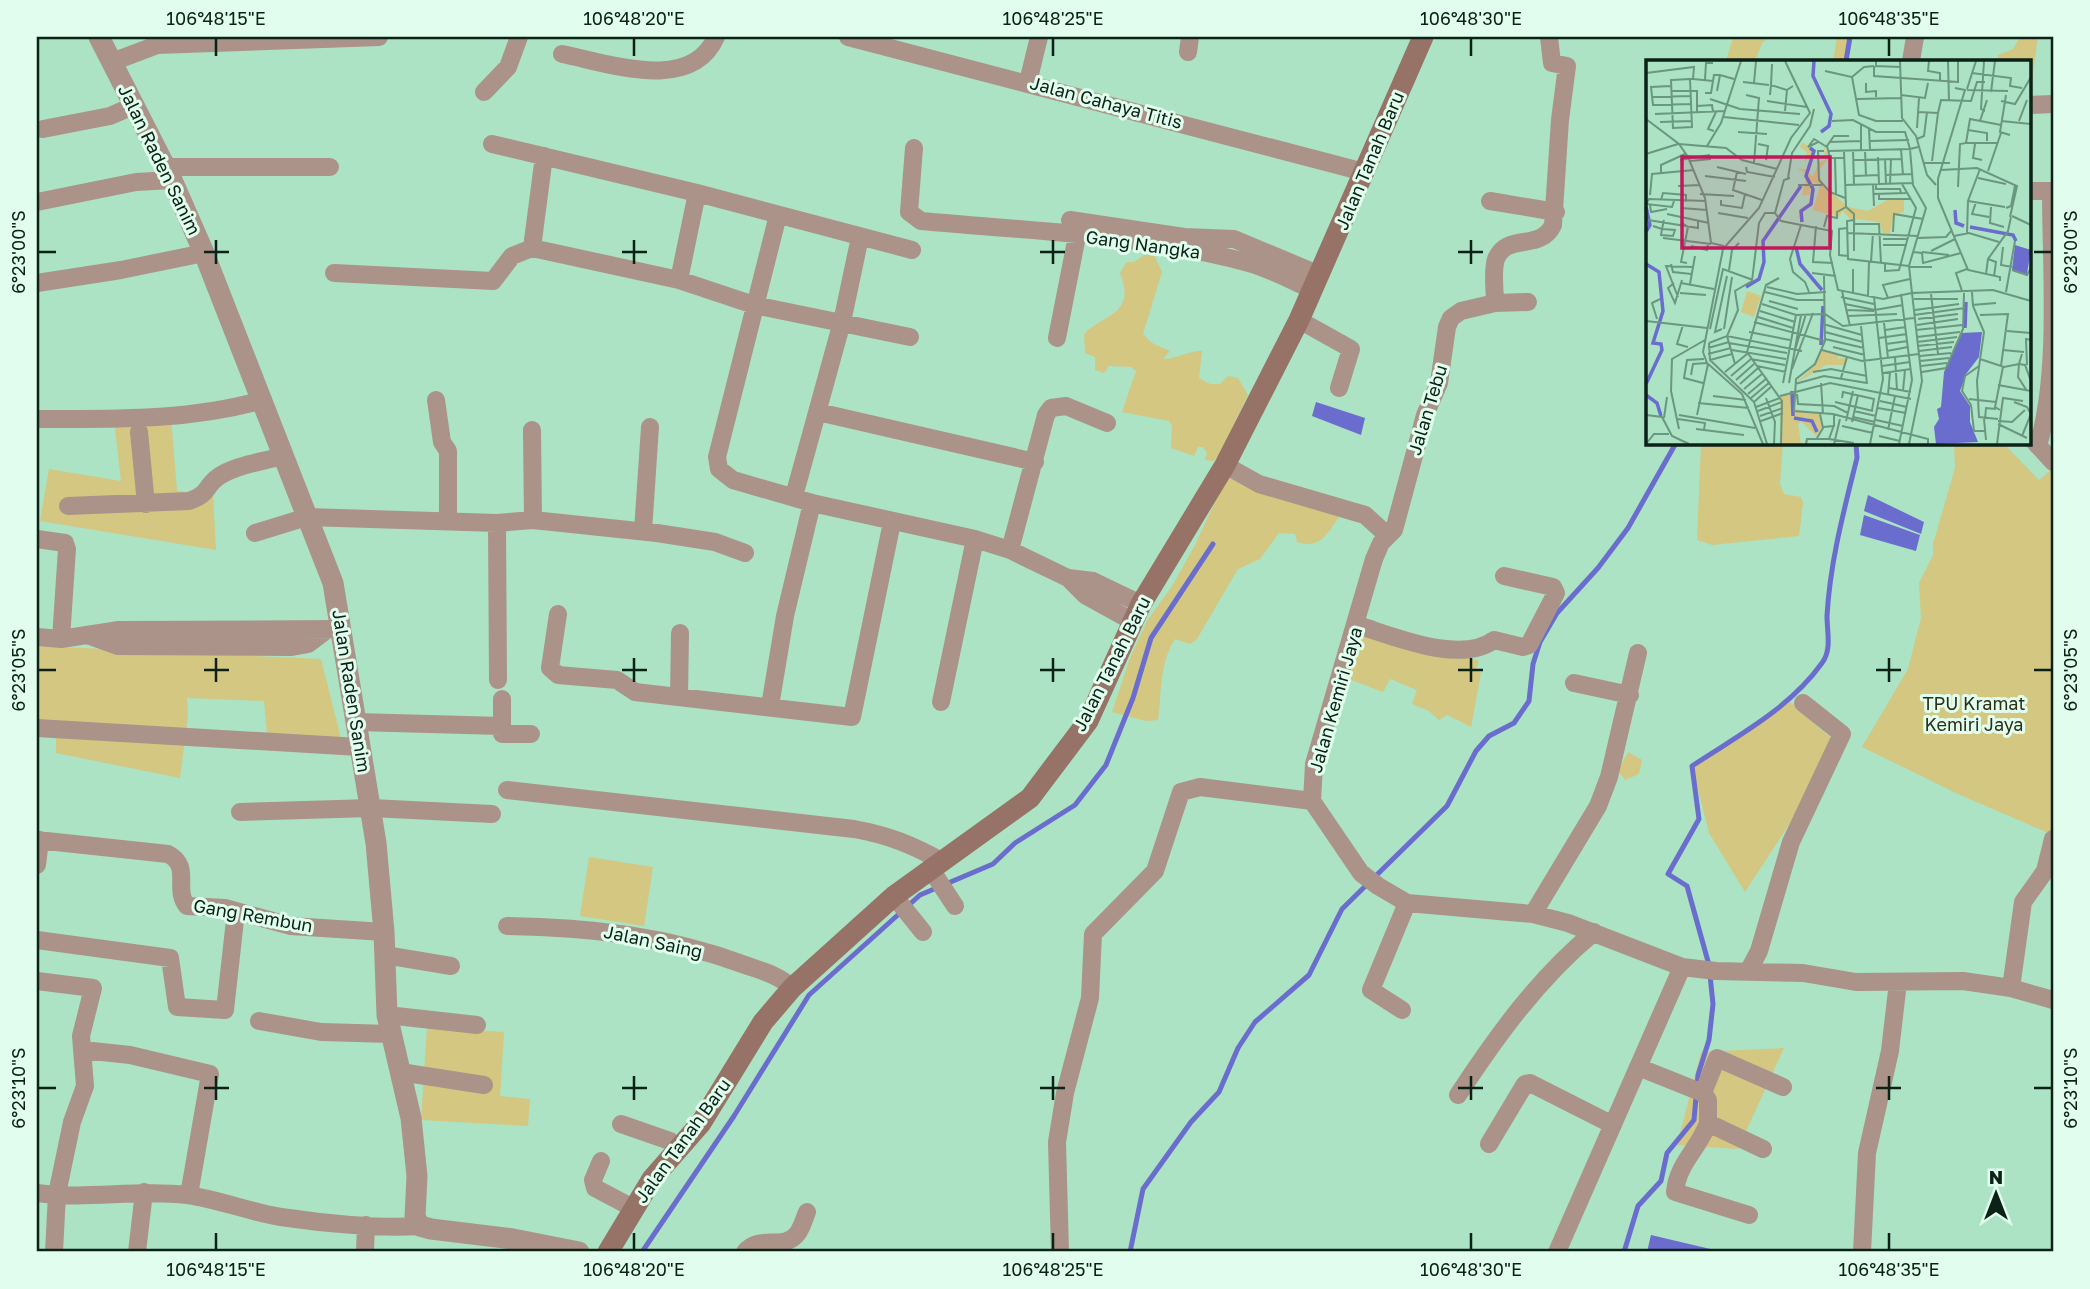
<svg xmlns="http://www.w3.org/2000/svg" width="2090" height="1289" font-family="'Golos Text',sans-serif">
<rect width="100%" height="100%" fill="#abe3c4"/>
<!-- green -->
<path fill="#d3c781" d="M1733,37H1770L1762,43L1755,61H1726Z
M1837,37H1850L1846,61H1833Z
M2020,37H2038L2029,103V61H1998V55L2013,49Z
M1144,255H1154L1162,272L1143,334L1152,343L1170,351L1163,359C1177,359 1187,351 1202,351L1199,378L1210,384H1220L1228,376L1238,378L1248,395L1231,430L1230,449L1213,461L1205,460L1207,453L1203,447H1198L1194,456L1171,448L1172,426L1169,421L1122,412L1136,371L1131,367L1109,366L1104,373L1095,370V357L1085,353L1084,334C1103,314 1137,315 1120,273L1127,262H1134Z
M171,418L177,491L213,494L216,550L40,521L49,469L121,481L114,419Z
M1701,443H1783L1780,484L1784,494L1801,497L1803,503L1799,536L1712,545L1697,540Z
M1954,443H2003L2039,480L2053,468V835L1958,794L1862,747L1908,669L1921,618L1919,583L1933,555V544L1955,468Z
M1231,468L1345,510C1329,527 1325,551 1297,542L1295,534L1279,533L1260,559L1238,569L1197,639L1190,644L1175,639C1159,664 1162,692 1158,720L1146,721L1112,712L1130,658L1147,621L1172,586L1195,545Z
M1357,625L1479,661L1476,670L1481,673L1471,727L1447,715L1439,720L1429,711L1412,704L1417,690L1390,679L1383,692L1341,676Z
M39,646L321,659L341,738L267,734L264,701L187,698L188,715L180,778L56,753V728H40Z
M1790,702L1840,746L1745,892L1709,833L1692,766Z
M1628,752L1642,760L1639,774L1625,780L1618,771Z
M589,857L653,867L644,926L580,916Z
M427,1027L504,1032L500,1096L530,1099L528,1126L421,1120Z
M1784,1048L1738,1149L1677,1145L1701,1052Z"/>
<!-- water -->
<path fill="#6a6dcd" d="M1316,402L1365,418L1361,435L1312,416Z
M1868,495L1924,522L1921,534L1864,511Z
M1864,515L1920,535L1916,551L1860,535Z
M1651,1235L1723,1252H1647Z"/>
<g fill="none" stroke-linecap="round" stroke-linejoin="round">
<!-- stream -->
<path stroke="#6a6dcd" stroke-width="5" d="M1846,61L1850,37
M1709,965L1687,886L1668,874L1699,819L1692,766C1739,735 1789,709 1822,663C1832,650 1827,632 1827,616C1830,562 1844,510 1857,458L1856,443
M642,1252L734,1116L809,995L920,895L993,864L1015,843L1075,805L1106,765L1133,698L1151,638L1213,544
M1130,1252L1143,1189L1191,1122L1219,1092L1238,1048L1255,1022L1309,975L1342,909L1447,806L1476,751L1489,736L1514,723L1529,701L1533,664L1540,642L1557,613L1598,568L1628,528L1676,443
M1624,1252L1638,1206L1661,1181L1667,1153L1694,1120L1698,1075L1709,1040L1713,1004L1710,975"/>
<!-- minor -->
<path stroke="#ab938a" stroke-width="18" d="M848,37L1364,172
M1188,52L1190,37
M562,54C608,63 691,94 716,37
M1911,61L1915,37
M112,62L157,45L379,37
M1028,82L1039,37
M484,92L508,67L519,37
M2029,105L2053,104
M43,129L110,116L133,106
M492,144L697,193L912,250
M914,148L909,212L921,221C1029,231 1143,234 1249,263C1271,269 1292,281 1313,290
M165,167H330
M2029,191H2053
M1490,201L1556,212
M37,202L136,182L172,180
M778,215L717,457L719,469L733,480L812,503L975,539L1010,550L1068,578L1093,581L1141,604
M1070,220L1184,237L1234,239L1320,275
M532,248L544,156
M334,273L493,281L512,256L532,248L679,280L754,305L910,337
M679,280L697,193
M37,283L121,270L204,253
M1528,302L1495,303L1461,311L1451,318L1447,327L1439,383L1425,415L1394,530L1381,543L1374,559L1314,764L1312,801L1361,873L1378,886L1407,903L1533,914L1568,923L1682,967L1716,971L1803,973L1856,982L1963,981L2011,988L2053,1000
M1495,303C1495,291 1492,271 1496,259C1507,232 1540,252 1553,225L1560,120L1567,66L1552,63L1549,37
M1299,320L1351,349L1339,388
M1057,338L1077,236
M436,400L442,442L448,451V519
M818,412L1035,462
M37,419C112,419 190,421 263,400
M532,430L533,520
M139,432L146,504
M2032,439L2053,462
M2038,446C2060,371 2051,270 2051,191
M1225,465L1259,484L1365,515L1387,535
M794,496L842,322L860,237
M68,506L189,501C210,494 204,487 218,477C235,465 262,462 282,456
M497,523L498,680
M643,531L650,427
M255,533L307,517L497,523L533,520L657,533L715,542L745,553
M37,539L65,543L67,549L61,639
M1010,550L1046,415L1051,408L1066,406L1107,423
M1068,578L1085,595L1132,621
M558,614L550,668L558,675L617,680L635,692L852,717L892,522
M1357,625C1394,636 1460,665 1494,640L1523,647L1529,645L1556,593L1553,587L1504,576
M90,636L118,646L292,647L308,644L328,629
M37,637L61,639L119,630L341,629
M1574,683L1630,695
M679,697L680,633
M941,702L975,539
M770,706L785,616L812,503
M356,722L502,726V699
M502,726V734H531
M37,728L359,747
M507,790L854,829C888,835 913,845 943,862
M240,812L371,808L492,814
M37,840L168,854C192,866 173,889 187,906L225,908L291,926L384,932
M37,865L40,840
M932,871L955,906
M894,896L923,932
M1533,914L1598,806L1609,777L1638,653
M507,926C588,927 668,936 745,965C762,971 779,975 792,988
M37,940L170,958L177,1007L225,1010L236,911
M385,955L451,966
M1749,970L1759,951L1791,842L1842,734L1803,703
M37,981L93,988L81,1036L85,1086L72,1122L57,1194L54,1252
M2011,988L2023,902L2045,871L2053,839
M1402,1010L1371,990L1407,903
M387,1015L477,1025
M259,1021L321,1032L391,1034
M83,1050L130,1055L210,1074L189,1195
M1638,1067L1703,1093L1708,1100V1123L1763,1149
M400,1072L484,1085
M1703,1093L1717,1058L1783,1087
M1458,1095C1498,1034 1538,979 1594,932
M1708,1123C1699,1149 1678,1162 1675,1192L1749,1215
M621,1124L670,1141L679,1148
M1489,1144L1525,1084L1530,1083L1613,1125
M601,1161L593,1180L595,1188L633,1208
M37,1193C87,1200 137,1189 187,1195C218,1199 249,1212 281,1217C321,1223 380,1229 420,1226
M137,1252L144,1192
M365,1252L366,1225
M745,1252C759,1234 784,1251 797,1234C802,1228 804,1219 807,1212
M1060,1252L1057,1142L1065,1093L1090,998L1093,934L1155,871L1181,792L1200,787L1312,801
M1557,1252L1682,967
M1862,1252L1867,1153L1890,1051L1898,982"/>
<!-- tertiary -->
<path stroke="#ab938a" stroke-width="21" d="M99,37L172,180L204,253L333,583L376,843L384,932L387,1015L411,1118L417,1176L415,1217L420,1226L431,1229L513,1239L579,1252"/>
<!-- secondary -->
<path stroke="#967366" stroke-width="21" d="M608,1252L652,1179L701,1123L763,1022L792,988L894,896L1030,798L1088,721L1141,604L1225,465L1299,320L1423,37"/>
</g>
<!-- ticks -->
<path fill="none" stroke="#0c2217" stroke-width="2.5" d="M216,38V56M634,38V56M1053,38V56M1471,38V56M1889,38V56M216,240V264M634,240V264M1053,240V264M1471,240V264M38,252H56M204,252H229M622,252H647M1040,252H1065M1458,252H1483M2034,252H2052M216,658V682M634,658V682M1053,658V682M1471,658V682M1889,658V682M38,670H56M204,670H229M622,670H647M1040,670H1065M1458,670H1483M1876,670H1901M2034,670H2052M216,1076V1100M634,1076V1100M1053,1076V1100M1471,1076V1100M1889,1076V1100M38,1088H56M204,1088H229M622,1088H647M1040,1088H1065M1458,1088H1483M1876,1088H1901M2034,1088H2052M216,1233V1250M634,1233V1250M1053,1233V1250M1471,1233V1250M1889,1233V1250"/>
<g text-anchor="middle" stroke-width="6" stroke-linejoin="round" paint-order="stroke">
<!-- street labels -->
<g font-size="18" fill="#0c2217" stroke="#e1fded">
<text transform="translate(1106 103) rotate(15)" y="6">Jalan Cahaya Titis</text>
<text transform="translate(159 160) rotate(64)" y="6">Jalan Raden Sanim</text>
<text transform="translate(1370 161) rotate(-67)" y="6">Jalan Tanah Baru</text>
<text transform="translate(1143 245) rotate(8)" y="6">Gang Nangka</text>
<text transform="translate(1428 410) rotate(-73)" y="6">Jalan Tebu</text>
<text transform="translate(1112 664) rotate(-63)" y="6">Jalan Tanah Baru</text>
<text transform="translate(351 691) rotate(81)" y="6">Jalan Raden Sanim</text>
<text transform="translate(1336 700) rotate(-74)" y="6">Jalan Kemiri Jaya</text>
<text transform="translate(253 916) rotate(10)" y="6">Gang Rembun</text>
<text transform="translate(653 942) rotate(12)" y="6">Jalan Saing</text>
<text transform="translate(683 1141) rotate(-54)" y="6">Jalan Tanah Baru</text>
</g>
<!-- park labels -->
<g font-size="18" fill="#302d18" stroke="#e1fded">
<text x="1974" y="710">TPU Kramat<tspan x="1974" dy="21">Kemiri Jaya</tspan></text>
</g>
</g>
<!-- overview -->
<g transform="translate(1646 60)">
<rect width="385" height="385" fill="#abe3c4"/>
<path d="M156,82L168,90L165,107L164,111L162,113L167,116L173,102L179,100L178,86L183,97L172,112L178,126L202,147L222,151L243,139H258V152L248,154L244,173H237L233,162L210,159V164L196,151L193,157L167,150L174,126L167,122L163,135H156L161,114L151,109H164L167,94L158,102L161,92L154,87ZM101,231L115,236L108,257L95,252ZM176,290L193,295L192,299L201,297L199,305H180L149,324L167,307ZM147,332L148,349L174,354L176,367L170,376L156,362L152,364L155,384H135L134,336Z" fill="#d3c781"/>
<path d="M369,185L385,190L381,214L366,210ZM336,272L333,297L320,314L314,331L324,346V362L332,382L290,384L288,367L293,359L291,349L295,347L298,312L316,273Z" fill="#6a6dcd"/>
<path fill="none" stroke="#6a6dcd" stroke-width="3.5" d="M168,1L167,16L185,54L183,66L175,72M0,147L4,165L0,172M309,150L310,163L318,166M156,162L155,151L165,144L167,129L160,116L168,91L164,88M324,167L367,175L370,181M150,187L154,204L176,230M0,204L13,212L17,251L7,283L15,284L16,290L0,324M100,227L113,219L118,202L117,181L155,126M319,268L320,242M175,285L177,246M146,331L147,356M0,335L11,343L15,356M148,358L166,361L171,372"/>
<path fill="none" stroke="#6b967f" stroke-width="2" d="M230,1V6L254,7M254,1L256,58L270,76L281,115L290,125M283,1L282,11L294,13V22M302,1L303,41M338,1L335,49L339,51M228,6V16L312,22V1M179,11L206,17L213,55L230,61H257M0,13L48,7L47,19M326,13L365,18L364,26L376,28M206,17L218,7L228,6M44,19L46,67L27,68L25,20H26L44,19H47L67,21M59,20L60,3H67M97,22L123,25M108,23L110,1M220,23V32L230,31V37M125,25L126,4M25,26L5,27L7,45L45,44M309,28L319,30L292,119V138L322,210L354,217V221M321,29L330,1M321,30L362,31M26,31H51V52M71,31L74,15L88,19M345,32L349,1M59,33H65L68,15H74M100,35L113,38L108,103M124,35L125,25L141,30M255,35L279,38L282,23M360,35L354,72L364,75M6,37L45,36M64,39L94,49L154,54M211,39L255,38M121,41L161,47M355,41L369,44L385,17M51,46L66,45L67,52M139,51L141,30L147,26M272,52L292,53L295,40L325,41L331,22H339M9,54L79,51M78,57L153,65M0,59L33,84L42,97L59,138L65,183L78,186M334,61L341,40M355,61L385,64M373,61L381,40M14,62L46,61M215,64V90M271,68L273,38M223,69L224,90M322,70L341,73V81M68,71L62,69L70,52M92,72L121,74M271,79L278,76L281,52M224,81L263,80M172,82L162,87L168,79L181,87M183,82L215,81M320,83H352M33,84L80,88L96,100L131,109M112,84L122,86L120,100M329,84L327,98L336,100M61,86L75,63L95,1M255,89L257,115M207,90L208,125M219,90L220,116M178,91H172L173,120L184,132L199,138M183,91L264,89L259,72H230L207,60L186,61M198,91L200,147M0,94L32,84M232,97L233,124M189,98L190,135M198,98H184L181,86L188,76H203M239,99L240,124M34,100L64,95M208,100L255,99M44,101L65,99M286,101L292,53M278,103H304M71,107L100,114M100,107L101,112L129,117M334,109L322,141L359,147M295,110L331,108L371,126L364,157M342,111L355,73M91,112L87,130L116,140M15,114V105L39,94M239,115L266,114M59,116L100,121M208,116L233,115M142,118L146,93L164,66L168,49M144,118L138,120L129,153L135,161L186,171L184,195L192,230L237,239L266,233L263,206L280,148L267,125L264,89L272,87M332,118L360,124M227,124L228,146M230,124V129H254L255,133M244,124L245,99M152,125H176M199,125L267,123M32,126L54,125M312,127L314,84L320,83L324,59L355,65M233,133V139H264M54,134L88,136M227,134L260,133M4,135L6,114L48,110M15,140L17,133L40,135V142M75,140V145L96,148L99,134M28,141L26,147L0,144L3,139L60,141M330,142L326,154L343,157M4,145L5,152L21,149M200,147L208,154V191M345,147L344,163L358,167M35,148L61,150M360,148L365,146L369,126M72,153L102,158M21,154L63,163M366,156L385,165M2,160L52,168V161M208,160L201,161L202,199L263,206M36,163L42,167L35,202L41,203M208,164H233L235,203M155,165L144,199L147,212L159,222L163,232M7,166L16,169L29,170L27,176L15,175L16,169L18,160M170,166L167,202L187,203M178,167L181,156L191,158V152L200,147M202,168L193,169V195L202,196M247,172L248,154L277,159M202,173L272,176M321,173L322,141M308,176L323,173L353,182M17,178L65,184M271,178L300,177L306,170M237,179H261M237,185H259M45,186L61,190L62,183M357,187L355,205L366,207M285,191L309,179M267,192L276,193L277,203L315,193M276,192L303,195M342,199L350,202L348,216M225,202L227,173M25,204L27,212L45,214M239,204V211L253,210L270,148L256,124M263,207H286M83,210L86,190L93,183M366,210L381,215L385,208M166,213L190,216M340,214L342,199L362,171L365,157M178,216L179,281L169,304L150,319L148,351L187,354L282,379V384M133,218L120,225L101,292L136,341L135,384M28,223L22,228L29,243L36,220M35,223L68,229M44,224L49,196M121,227L151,234L180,232M196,231L204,266M316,231L310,213L321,209M119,232L151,240H179M326,232L327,246L338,272L331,321L333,357L352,359M360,232L369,181M34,233L60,235M207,233V209M285,234L292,294M222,236L223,202M32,237L20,206L46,207M195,237L228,244M242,238L237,225L264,219M268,239H312M123,241L152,249M116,244L150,255L179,254L197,266L268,258M199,244L229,250L257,245M326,245L350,243M201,250L228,251M269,250L313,244M114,251L149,262M268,255L319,248M334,255L362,254L355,306M202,256L251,254M112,257L147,268M11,259L6,243L14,239M272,259L312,254M0,261L61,268M108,262L179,281M238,263L242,298M177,264L216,275M37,265L31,284L42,287M271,265L312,259M215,266L221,324M64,269L77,209L107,220M76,269L69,272L81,216M78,269L86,217M239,270L260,267M270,270L316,265M361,271L385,273M103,272L144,280M179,272L217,282M271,277L314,272M233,278L261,274M179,279L218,288M271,282L311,277M63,283L64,300L108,342L121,384M63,283L81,276L156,291M83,283L141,293M240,284L262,281M272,286L308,282M187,287L219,295M62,288L83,282M86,290L140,299M149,290L160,254M176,290L216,301L273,294M357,290L378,292M241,291L262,287M273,291L306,287M62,294L85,288M376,294L373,304L379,305L385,321M274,296L305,293M249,297L251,330M334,299L358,307L373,304L372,317L381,331M64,300L86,294M274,301L303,298M89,304L81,276L92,250L89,231L106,221L113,163L119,153H129M381,305L380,279L385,280M111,306L140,312M236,306L264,302M275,306L301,303M333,306L319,316L316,331L325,345L328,371H339M146,309L167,253M79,312L101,294M167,312L185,309L221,316M276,312L300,308L317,269L318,233M237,313L265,309M45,315L47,304L61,303M85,316L105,299L139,305M195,318L201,297M90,320L108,304M57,323L38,318L41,300L58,299M137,323L150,255M143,323L155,255M175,323L177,354M94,324L112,308M149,324L178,316L221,323M352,325L385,331M243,328L265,332M98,329L117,313M257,331L259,310M102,334L121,318M151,334L152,344L188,346L202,353M242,335L244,312M67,336L100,340M134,336L184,323L265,339M105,338L124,322M120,338L129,362M196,338L197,332L228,339L226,350M323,339L350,342M234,341L261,347M108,342L126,326M189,342L227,351M368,342L381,347L385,354L376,376M52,343L103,348M110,347L134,338M232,348L260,353M354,350L349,347L357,307M112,351L136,342M208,351L230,356M0,355L16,357L26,376L43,384M33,355L109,368M51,355L62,304M114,356L137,348M207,357L229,362M18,358L21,337M32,359L59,363L58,370M338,359L340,380M339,359L340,348L350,349M230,360L257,366M115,361L137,353M200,361L207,331M352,361L366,362L379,350M206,362L212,335M352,364L381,378M196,366L227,373M177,367L188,366V355M33,369L25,331L26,299L59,280M50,369L98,375M242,370L249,336M233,376L254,381M171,378L177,368L174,354M183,379L208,383M0,384L8,374H23M117,384L96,334L61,303L57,292L77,189L113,148L145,78L164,53L139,1M128,384L129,361M160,384L161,379H183L188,365M188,384L194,359M224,384L237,319L228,237M253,384L266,320L255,234M263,384L276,321L266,233L347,230L385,241M351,384L357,338L377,341"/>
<path fill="#c2185b" fill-opacity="0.15" stroke="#c2185b" stroke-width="3.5" d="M36,97H184V188H36Z"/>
<rect width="385" height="385" fill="none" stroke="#0c2217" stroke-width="3.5"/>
</g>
<!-- border -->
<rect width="2090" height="1289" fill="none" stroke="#e1fded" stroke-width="77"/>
<!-- north arrow -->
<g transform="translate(1996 1194)" stroke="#e1fded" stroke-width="5" paint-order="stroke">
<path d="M0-5L12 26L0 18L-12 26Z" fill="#0c2217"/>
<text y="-10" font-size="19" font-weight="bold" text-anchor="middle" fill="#0c2217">N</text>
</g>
<rect x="38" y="38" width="2014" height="1212" fill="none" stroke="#0c2217" stroke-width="2.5"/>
<g font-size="18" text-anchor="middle" fill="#0c2217">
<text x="216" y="25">106°48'15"E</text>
<text x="634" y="25">106°48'20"E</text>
<text x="1053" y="25">106°48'25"E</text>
<text x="1471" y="25">106°48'30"E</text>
<text x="1889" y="25">106°48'35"E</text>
<text transform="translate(19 252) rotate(-90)" y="6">6°23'00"S</text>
<text transform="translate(2071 252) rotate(-90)" y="6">6°23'00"S</text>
<text transform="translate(19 670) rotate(-90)" y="6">6°23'05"S</text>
<text transform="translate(2071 670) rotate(-90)" y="6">6°23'05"S</text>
<text transform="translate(19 1088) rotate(-90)" y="6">6°23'10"S</text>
<text transform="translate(2071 1088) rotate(-90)" y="6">6°23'10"S</text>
<text x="216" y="1276">106°48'15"E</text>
<text x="634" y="1276">106°48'20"E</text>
<text x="1053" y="1276">106°48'25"E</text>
<text x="1471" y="1276">106°48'30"E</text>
<text x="1889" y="1276">106°48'35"E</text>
</g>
</svg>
